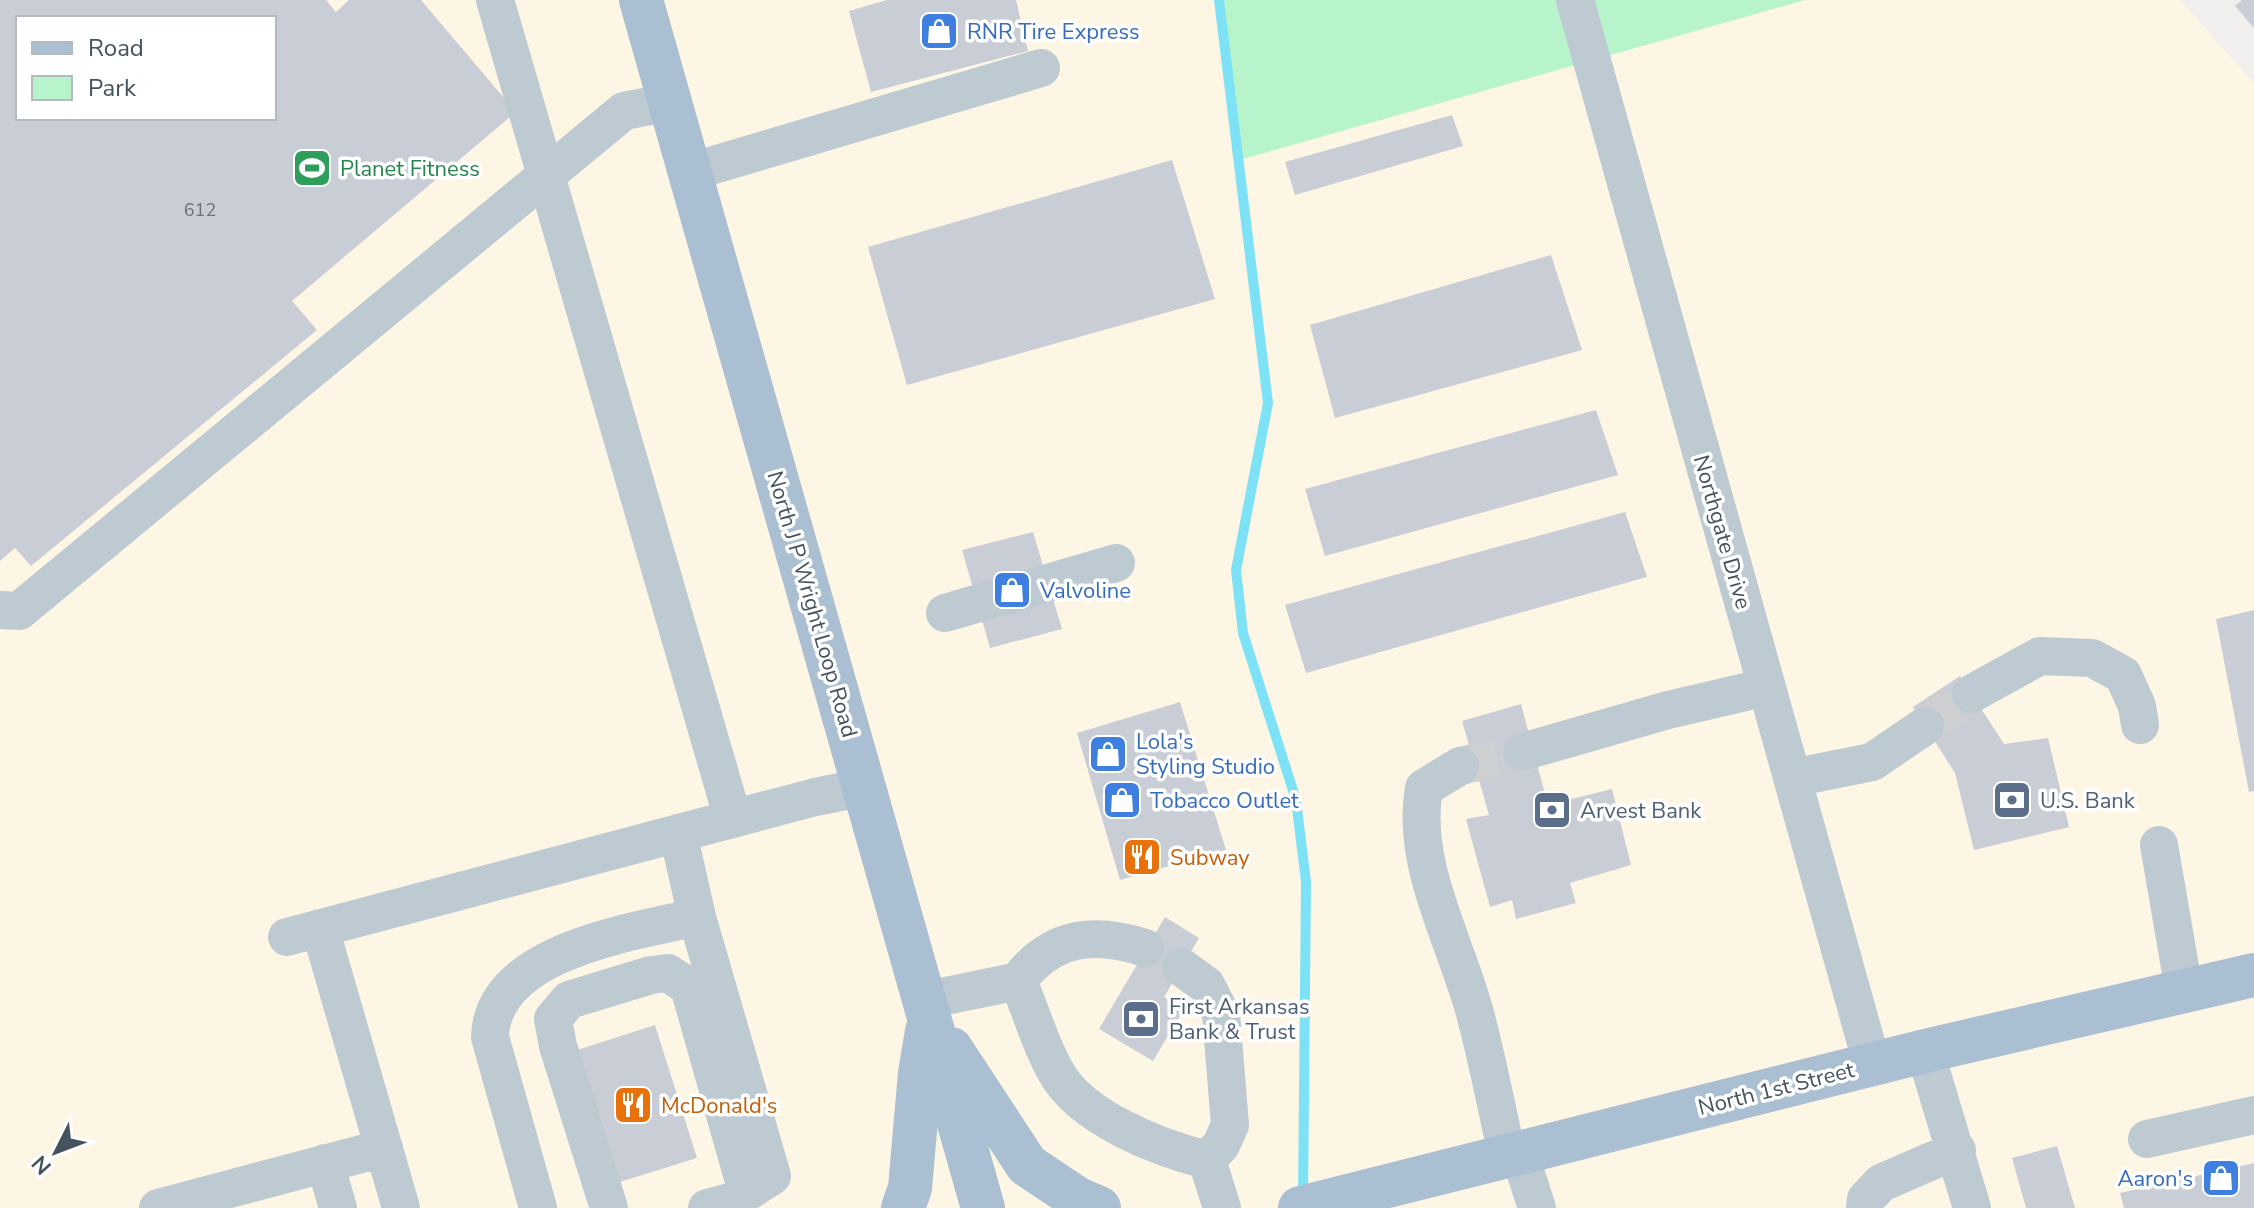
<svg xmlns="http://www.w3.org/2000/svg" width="2254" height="1208" font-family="'Nunito Sans',sans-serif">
<rect width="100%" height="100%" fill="#f1eeee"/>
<!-- commercial -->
<path fill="#fef6e5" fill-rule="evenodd" d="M0,0H1226L1243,159L1805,0H2180L2254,83V1208H0ZM18,18H274V118H18Z"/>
<!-- green -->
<path fill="#b7f4cc" d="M1219,0H1805L1239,160Z"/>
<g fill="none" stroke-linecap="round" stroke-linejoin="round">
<!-- stream -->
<path stroke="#7ee2f7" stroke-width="10" d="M1219,0L1268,403L1236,570L1243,633L1296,800L1306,882L1303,1198"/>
</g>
<!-- building -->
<path fill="#c9cdd5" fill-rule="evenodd" d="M0,0H326L336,12L349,0H421L516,112L292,301L317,330L31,566L15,548L0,561ZM18,18H274V118H18Z
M887,0H1016L1028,51L871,92L849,11Z
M2242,0H2254V28L2235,6Z
M1452,115L1463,146L1295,195L1285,162Z
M1172,160L1215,299L907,385L868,247Z
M1551,255L1582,350L1335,418L1310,325Z
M1596,410L1618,475L1325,556L1305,489Z
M1625,512L1647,577L1306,673L1285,605Z
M1033,532L1062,629L990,648L962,550Z
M2254,610V791L2249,792L2216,619Z
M1960,676L2004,744L2048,738L2069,827L1974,850L1955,773L1913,707Z
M1180,702L1226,850L1120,880L1077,733Z
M1521,704L1548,805L1612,789L1631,865L1570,883L1576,903L1516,919L1512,900L1490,907L1466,819L1489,815L1462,721Z
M1165,917L1199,938L1164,997L1184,1009L1153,1061L1099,1029Z
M655,1025L697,1158L610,1185L568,1053Z
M2057,1146L2075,1208H2026L2012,1158Z
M2254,1163V1208H2124L2120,1193Z"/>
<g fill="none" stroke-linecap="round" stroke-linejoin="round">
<!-- minor-tunnel -->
<path stroke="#cecfd1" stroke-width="38" stroke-dasharray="38 19" stroke-linecap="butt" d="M1925,726L1971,694
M1460,766L1522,752"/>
<!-- minor -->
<path stroke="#bdcad2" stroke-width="38" d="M495,0L733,819
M1575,0L1872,1064
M690,172L1041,68
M0,610L19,611L624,111L670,102
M945,613L1116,563
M1971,694L2040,656L2092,658L2123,675L2137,706L2140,725
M1522,752L1668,710L1767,687
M1460,766L1424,788C1410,865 1457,943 1476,1017C1488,1063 1497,1109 1507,1155
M1792,778L1872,762L1925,726
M678,833L697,917L772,1176L733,1201L707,1208
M2159,845L2184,990
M320,928L401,1208
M287,937L815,797L866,787
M1181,967L1206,985L1221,1014L1230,1125L1221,1145L1207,1160
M1018,981C1051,936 1094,931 1145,948
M926,1000L1018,981C1031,1010 1040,1045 1056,1072C1081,1118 1159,1148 1207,1160
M1925,1051L1972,1208
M2147,1139L2254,1115
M1519,1152L1537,1208
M1207,1160L1222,1208
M325,1163L338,1208
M158,1208L384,1148
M538,1208L490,1037C492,951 633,932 697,917
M609,1208L558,1046L553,1019L569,1000L651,975L668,973L689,987L747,1192
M1865,1208L1866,1199L1881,1183L1957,1150"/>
<!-- major -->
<path stroke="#aabfd1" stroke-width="44" d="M641,0L983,1208
M951,1049L1027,1165L1078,1199L1099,1208
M903,1208L910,1188L920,1073L927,1031
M1300,1208L1925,1051L2254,975"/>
</g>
<!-- icons -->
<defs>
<g id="shop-square" transform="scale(2)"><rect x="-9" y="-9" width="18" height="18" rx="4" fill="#3f7fe0" stroke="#fff"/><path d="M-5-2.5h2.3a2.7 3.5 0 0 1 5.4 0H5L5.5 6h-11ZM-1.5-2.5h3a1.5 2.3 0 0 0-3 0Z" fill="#fff"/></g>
<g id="stadium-square" transform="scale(2)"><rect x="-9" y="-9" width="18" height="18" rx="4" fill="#2e9e5b" stroke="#fff"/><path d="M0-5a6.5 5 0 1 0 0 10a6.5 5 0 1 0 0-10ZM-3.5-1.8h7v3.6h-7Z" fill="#fff"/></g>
<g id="bank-square" transform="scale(2)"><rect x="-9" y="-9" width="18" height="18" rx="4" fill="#5c6f8a" stroke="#fff"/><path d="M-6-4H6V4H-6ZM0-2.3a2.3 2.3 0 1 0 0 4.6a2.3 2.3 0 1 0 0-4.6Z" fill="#fff"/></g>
<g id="restaurant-square" transform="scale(2)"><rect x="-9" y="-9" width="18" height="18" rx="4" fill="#e8710a" stroke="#fff"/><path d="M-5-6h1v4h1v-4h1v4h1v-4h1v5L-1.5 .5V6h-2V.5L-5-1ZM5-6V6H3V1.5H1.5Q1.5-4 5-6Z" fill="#fff"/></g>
</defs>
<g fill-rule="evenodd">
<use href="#shop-square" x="939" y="31"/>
<use href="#stadium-square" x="312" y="168"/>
<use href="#shop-square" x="1012" y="590"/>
<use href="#shop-square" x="1108" y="754"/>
<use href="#shop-square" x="1122" y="800"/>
<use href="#bank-square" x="2012" y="800"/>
<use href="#bank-square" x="1552" y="810"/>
<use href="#restaurant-square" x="1142" y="857"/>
<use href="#bank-square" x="1141" y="1019"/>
<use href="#restaurant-square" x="633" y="1105"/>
<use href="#shop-square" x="2221" y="1178"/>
</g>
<g text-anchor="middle" stroke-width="7" stroke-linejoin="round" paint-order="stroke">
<!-- number labels -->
<g font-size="18" fill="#65727c">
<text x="200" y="216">612</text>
</g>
<!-- shop labels -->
<g font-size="22" fill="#366cbe" stroke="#fff" text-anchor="start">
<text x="967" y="39">RNR Tire Express</text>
<text x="1040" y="598">Valvoline</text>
<text x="1136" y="749">Lola's<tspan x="1136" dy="25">Styling Studio</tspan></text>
<text x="1150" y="808">Tobacco Outlet</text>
<text x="2193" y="1186" text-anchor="end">Aaron's</text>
</g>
<!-- leisure labels -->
<g font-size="22" fill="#27864d" stroke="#fff" text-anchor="start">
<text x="340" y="176">Planet Fitness</text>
</g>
<!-- street labels -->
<g font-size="22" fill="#44535e" stroke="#fff">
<text transform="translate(1723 532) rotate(74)" y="8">Northgate Drive</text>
<text transform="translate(813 604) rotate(74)" y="8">North J P Wright Loop Road</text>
<text transform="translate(1776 1088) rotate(-14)" y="8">North 1st Street</text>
</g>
<!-- service labels -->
<g font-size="22" fill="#4e5e75" stroke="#fff" text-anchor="start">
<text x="2040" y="808">U.S. Bank</text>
<text x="1580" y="818">Arvest Bank</text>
<text x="1169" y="1014">First Arkansas<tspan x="1169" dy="25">Bank &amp; Trust</tspan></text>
</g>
<!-- food labels -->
<g font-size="22" fill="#c56008" stroke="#fff" text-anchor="start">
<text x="1170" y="865">Subway</text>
<text x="661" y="1113">McDonald's</text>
</g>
</g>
<!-- legend -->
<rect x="16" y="16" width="260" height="104" fill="#ffffff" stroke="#b4babf" stroke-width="2"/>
<rect x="32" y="42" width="40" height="12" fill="#aabfd1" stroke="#b4babf" stroke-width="2"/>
<text x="88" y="56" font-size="24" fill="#44535e">Road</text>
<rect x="32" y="76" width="40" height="24" fill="#b7f4cc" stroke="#b4babf" stroke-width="2"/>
<text x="88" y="96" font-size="24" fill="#44535e">Park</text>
<!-- north arrow -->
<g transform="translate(56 1152) rotate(228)" stroke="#ffffff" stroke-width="6" paint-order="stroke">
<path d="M0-6L14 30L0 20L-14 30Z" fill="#44535e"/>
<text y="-12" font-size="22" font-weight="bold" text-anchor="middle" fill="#44535e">N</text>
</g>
</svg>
